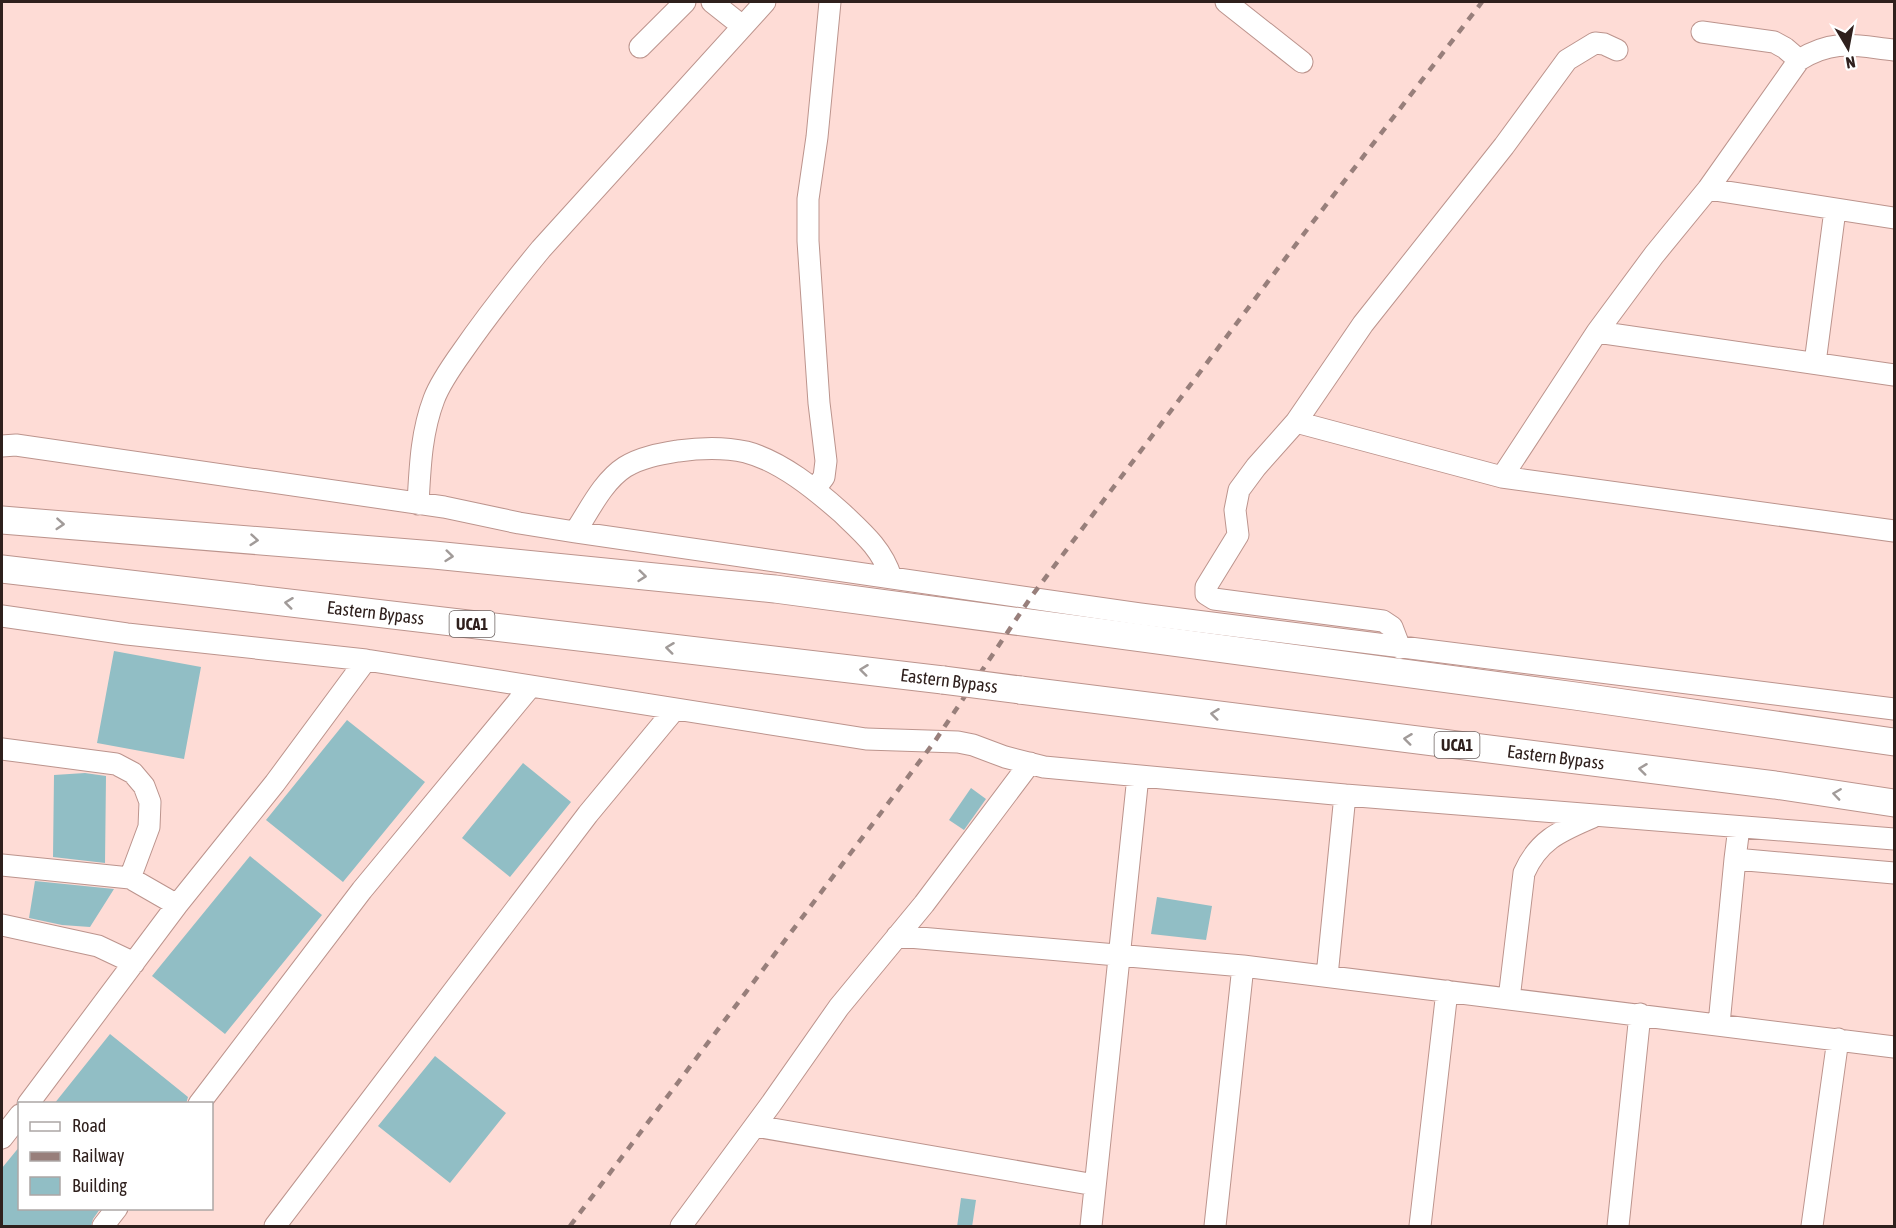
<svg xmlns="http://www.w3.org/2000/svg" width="1896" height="1228" font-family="'Asap Condensed',sans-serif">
<rect width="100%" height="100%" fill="#fedcd6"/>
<!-- building -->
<path fill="#91bec5" d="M114,651L201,667L184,759L97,743Z
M347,720L425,782L343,882L266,820Z
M523,763L571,802L510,877L462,838Z
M85,773L106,776L105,863L53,857L54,775Z
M971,788L986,799L964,830L949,820Z
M250,856L322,915L225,1034L152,976Z
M35,881L114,889L90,927L62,925L29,918Z
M1157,897L1212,906L1206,940L1151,934Z
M110,1034L188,1097L186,1104H54Z
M435,1056L506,1113L450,1183L378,1126Z
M20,1146V1209H100L93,1219L91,1227H2V1168Z
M961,1198L976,1200L972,1227H957Z"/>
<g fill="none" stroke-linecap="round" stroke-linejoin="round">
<!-- minor casing -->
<g stroke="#bc948d" stroke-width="23">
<path id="minor" d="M712,2L741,25
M1226,2L1302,62
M1702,32L1774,42L1785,48L1799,60
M640,47L685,2
M1617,50L1604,44L1595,43L1567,60L1504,146L1363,324L1296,422L1502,477L1894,531
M1708,189L1894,218
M1597,332L1654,255L1708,189L1799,60C1835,38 1856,46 1894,50
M1815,363L1835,210
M1296,422L1256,467L1239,490L1235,510L1238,535L1206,587V594L1214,599L1383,621L1392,627L1400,648
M2,446L16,445L444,507L519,523L575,532L1140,614L1894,709
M1502,477L1597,332L1894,375
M815,489L824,477L826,461L819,403L808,241V199L817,137L830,2
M418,504C420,468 421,433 434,399C440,383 452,366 462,352C487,316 513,283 541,249L765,2
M575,532C589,511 603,481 625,467C641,457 660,454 678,451C699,448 724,447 746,452C781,461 816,490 842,513C863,533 882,549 891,577
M2,616L127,634L366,660L866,739L958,742L973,745L1005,757L1044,767L1345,795L1894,839
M2,749L116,764L133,773L144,786L150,802L149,827L130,878
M1739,827L1735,859L1894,873
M2,865L130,878L177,905
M2,925L98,946L134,963
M897,936L1243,966L1894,1047
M1327,976L1345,795
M1509,999L1524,873C1539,839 1561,831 1593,817
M1719,1024L1735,859
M28,1104L177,905L275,783L366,660
M199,1104L362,890L531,686
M755,1126L1095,1185
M2,1138L20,1115
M103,1226L117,1208
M275,1226L588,814L675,709
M681,1226L771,1104L839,1007L924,904L1030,763
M1091,1226L1138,776
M1215,1226L1243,966
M1420,1226L1447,991
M1618,1226L1640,1014
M1812,1226L1838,1039"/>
</g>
<!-- major casing -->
<g stroke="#bc948d" stroke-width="29">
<g id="major">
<path d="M2,520L434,555L775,589L1575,696L1894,742"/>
<path id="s1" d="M2,569L943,680"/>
<path id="s2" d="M1020,690L1775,785L1894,803"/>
</g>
</g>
<!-- minor -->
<use href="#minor" stroke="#fff" stroke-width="21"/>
<!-- major -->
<use href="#major" stroke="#fff" stroke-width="27"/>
<!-- rail -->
<path stroke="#987f7b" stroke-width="4.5" stroke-dasharray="8 8" stroke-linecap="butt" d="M570,1226L935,741L1031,597L1306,231L1482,2"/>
<!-- major-bridge casing -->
<g stroke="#bc948d" stroke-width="29" stroke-linecap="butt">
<path id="major-bridge" d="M943,680L1020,690"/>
</g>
<!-- major-bridge -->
<use href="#major-bridge" stroke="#fff" stroke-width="27"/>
</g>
<!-- one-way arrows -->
<defs><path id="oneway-chevron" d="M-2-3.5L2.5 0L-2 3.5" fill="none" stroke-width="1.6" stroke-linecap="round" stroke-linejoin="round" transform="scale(1.5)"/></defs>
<g stroke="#a19b99">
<use href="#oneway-chevron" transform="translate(60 524) rotate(4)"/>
<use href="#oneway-chevron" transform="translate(254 540) rotate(5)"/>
<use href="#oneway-chevron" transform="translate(449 556) rotate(6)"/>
<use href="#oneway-chevron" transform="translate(642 576) rotate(6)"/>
<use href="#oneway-chevron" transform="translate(289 603) rotate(-173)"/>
<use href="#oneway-chevron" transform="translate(670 648) rotate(-173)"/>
<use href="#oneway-chevron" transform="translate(864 670) rotate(-173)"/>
<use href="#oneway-chevron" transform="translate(1215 714) rotate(-173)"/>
<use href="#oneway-chevron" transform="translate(1408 739) rotate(-173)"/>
<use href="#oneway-chevron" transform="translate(1643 769) rotate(-173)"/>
<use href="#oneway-chevron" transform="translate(1837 794) rotate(-172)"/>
</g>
<g text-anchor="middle" stroke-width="5" stroke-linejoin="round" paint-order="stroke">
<!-- shield labels -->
<g fill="#fff" stroke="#6d6361" stroke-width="1.5">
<rect x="449.5" y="611" width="45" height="26" rx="4.5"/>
<rect x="1434.5" y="732" width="45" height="26" rx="4.5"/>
</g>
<g font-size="16" font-weight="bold" fill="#2f201d">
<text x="472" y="630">UCA1</text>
<text x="1457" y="751">UCA1</text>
</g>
<!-- street labels -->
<g font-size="18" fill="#2f201d" stroke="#fff">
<text dy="6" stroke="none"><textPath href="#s1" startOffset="376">Eastern Bypass</textPath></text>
<text transform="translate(949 681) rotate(7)" y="6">Eastern Bypass</text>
<text dy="6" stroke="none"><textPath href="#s2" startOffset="540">Eastern Bypass</textPath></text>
</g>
</g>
<!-- border -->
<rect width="1896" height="1228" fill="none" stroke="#2f201d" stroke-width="6"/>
<!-- legend -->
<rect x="18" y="1102" width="195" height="108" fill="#ffffff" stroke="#aca6a5" stroke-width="1.5"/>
<rect x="30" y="1122" width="30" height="9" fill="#ffffff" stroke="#aca6a5" stroke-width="1.5"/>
<text x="72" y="1132" font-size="18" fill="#2f201d">Road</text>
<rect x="30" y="1152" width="30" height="9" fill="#987f7b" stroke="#aca6a5" stroke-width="1.5"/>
<text x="72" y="1162" font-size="18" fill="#2f201d">Railway</text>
<rect x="30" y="1177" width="30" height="18" fill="#91bec5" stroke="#aca6a5" stroke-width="1.5"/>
<text x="72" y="1192" font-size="18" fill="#2f201d">Building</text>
<!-- north arrow -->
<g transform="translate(1848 48) rotate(170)" stroke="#ffffff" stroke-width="4.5" paint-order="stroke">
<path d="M0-4.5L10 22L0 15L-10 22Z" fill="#2f201d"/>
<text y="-9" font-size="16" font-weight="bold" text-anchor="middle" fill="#2f201d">N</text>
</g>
</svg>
